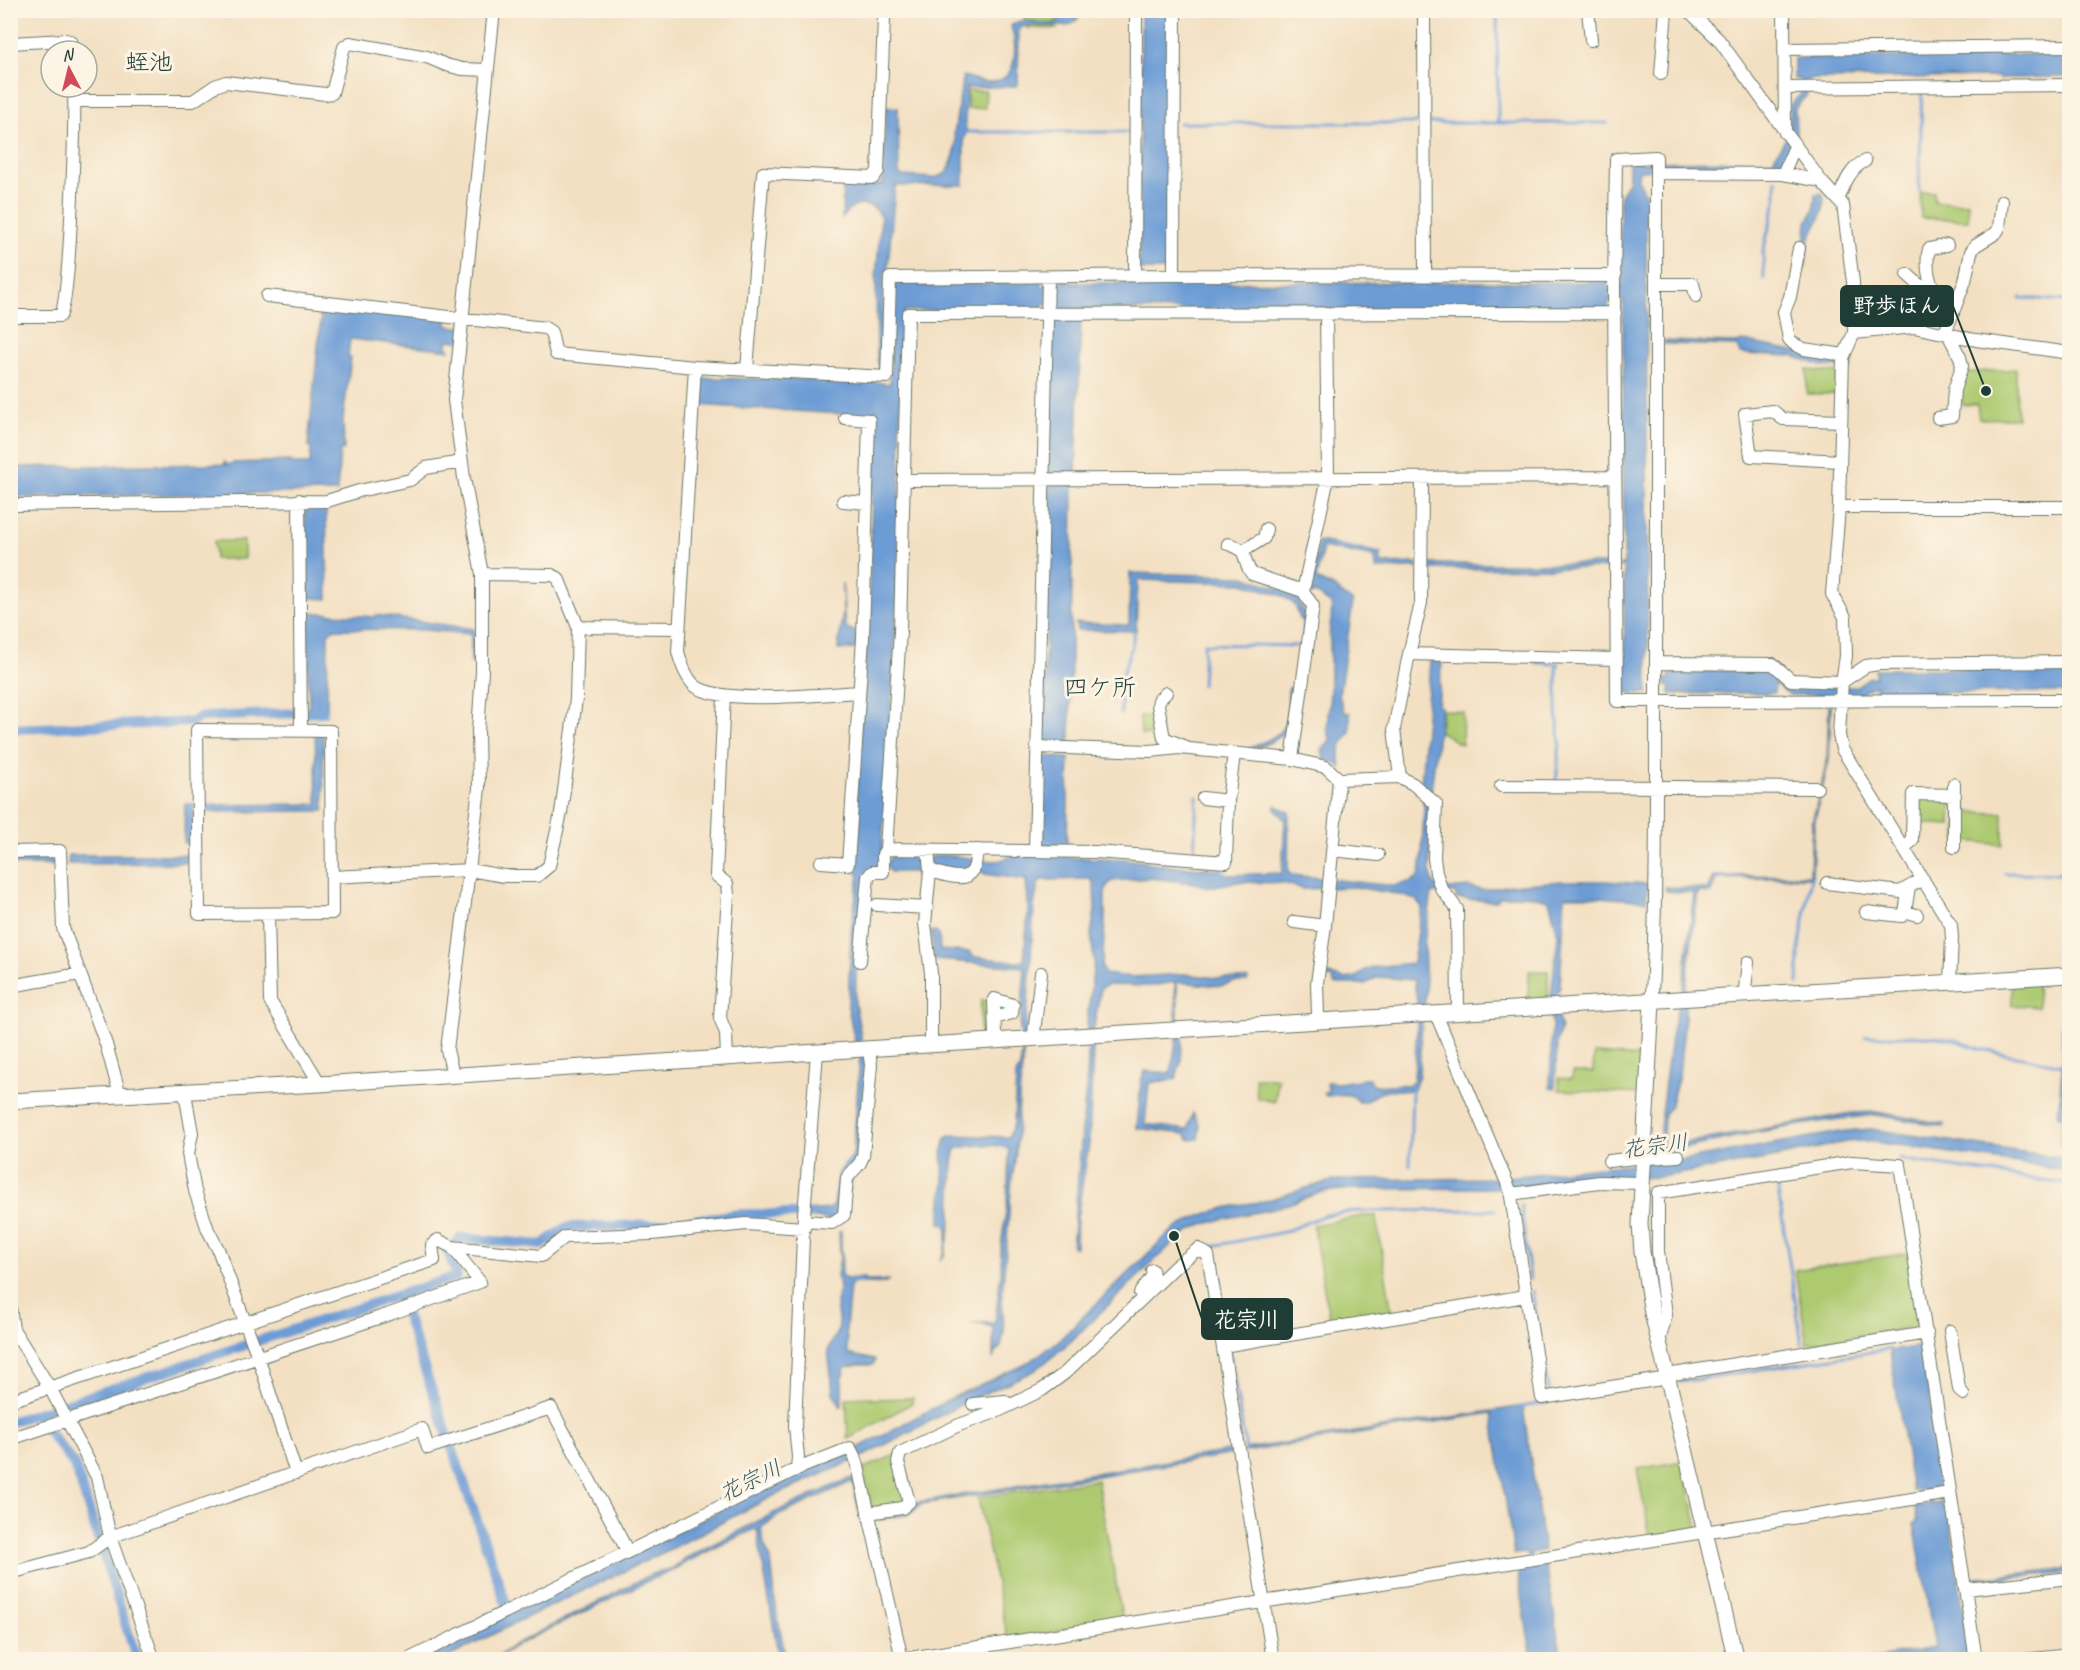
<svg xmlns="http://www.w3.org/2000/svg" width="2080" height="1670" font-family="Caveat,'Klee One',sans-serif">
<rect width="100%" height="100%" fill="#fcf5e5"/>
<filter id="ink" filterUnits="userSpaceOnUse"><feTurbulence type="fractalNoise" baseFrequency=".0167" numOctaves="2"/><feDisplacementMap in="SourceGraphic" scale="12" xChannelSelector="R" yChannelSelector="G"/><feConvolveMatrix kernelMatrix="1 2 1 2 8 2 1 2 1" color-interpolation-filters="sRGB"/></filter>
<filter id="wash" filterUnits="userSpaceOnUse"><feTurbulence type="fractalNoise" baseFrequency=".008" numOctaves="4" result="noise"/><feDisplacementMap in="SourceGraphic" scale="24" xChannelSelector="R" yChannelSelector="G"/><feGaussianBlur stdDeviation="1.35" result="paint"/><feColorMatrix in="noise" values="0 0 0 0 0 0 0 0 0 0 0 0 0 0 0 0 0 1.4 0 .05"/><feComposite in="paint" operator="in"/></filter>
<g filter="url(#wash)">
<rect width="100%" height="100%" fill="#f3e0c3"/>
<!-- green -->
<path fill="#adca71" stroke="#668452" stroke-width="1.5" d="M1029,11H1061L1057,21L1052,25L1057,29L1027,28L1024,19Z
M967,91H986L985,108L968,109Z
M1920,192H1934L1935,202L1968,203V220L1921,218Z
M2016,369L2017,418L1979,419L1977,404L1963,405L1959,388L1963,373Z
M1807,370L1837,373V394H1807Z
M214,541H244V559H215Z
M1442,710L1463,712L1462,744C1453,742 1449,735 1440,732Z
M1140,716L1158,717L1161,736L1141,735Z
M1916,797L1952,799L1951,825L1915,823Z
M1957,812L2003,813V845L1957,840Z
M1529,971H1548V998L1528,1000Z
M2037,983L2038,1007L2012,1005V985Z
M981,1000L992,1002L993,1032L980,1033Z
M1594,1054L1642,1057L1640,1094L1559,1090V1078L1572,1079L1573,1072H1593Z
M1255,1078H1278L1275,1102L1257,1098Z
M2069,1093V1147L2060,1145L2062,1120H2066Z
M1363,1216H1376L1392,1314L1330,1324L1313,1225Z
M1909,1253L1919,1323L1916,1327L1807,1344L1795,1270Z
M871,1397V1399L913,1398L912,1403L848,1439L846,1398Z
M899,1453L906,1501L901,1506L872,1509L863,1469Z
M1682,1461L1698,1528L1650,1536L1637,1469Z
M1097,1480L1123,1621L1008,1639L978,1498Z"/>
<!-- water -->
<path fill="#6d9cd5" stroke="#466c84" stroke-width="1.5" d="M1064,11H1081C1075,39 1037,18 1019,29L1018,84L1016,86L966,88L965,127L967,131L964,138V185L895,186L888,267L884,275L880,370L877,359L876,279L881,217C873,199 851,203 842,218L843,183L879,185L883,183L886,106L898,108L899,173L902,176L935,178L947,173C952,161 959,147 954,134L963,76C972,78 980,82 990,82C1019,81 1017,46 1011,26C1025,12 1050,31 1060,20C1061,20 1064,11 1064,11Z
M1141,11H1168L1170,270H1139Z
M2069,54V77L2003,78L2000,80L1999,77L1807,79V95L1795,108L1796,133L1778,170H1639L1638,179L1646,195L1648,693H1625L1624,567L1619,566L1624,564L1623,300H1609L1608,309L1057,310V303L1042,304L1043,308L904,311L901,408L899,432L901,435L897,609L881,865L871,870L857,952L855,1004L862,1041L855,1042L848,1007L851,932L859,875L852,868L870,573L874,416L697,405L698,378L859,380L890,384L892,285L897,281H919V285L1027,283V281H1041L1042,287L1057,286L1058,281H1071L1072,283L1608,282V290H1621L1620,196L1629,179V162L1772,161L1790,132V105L1801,94V80L1794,79V58Z
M1821,193L1824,196L1823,212L1809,240L1805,268L1802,270L1800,265L1805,248L1807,222L1814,210L1815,194Z
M322,307L448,316L447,326L469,328L467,342L447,340V346L450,350L350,339L348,357L351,358L343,419L344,450L340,451L337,492L11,497L10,467L217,464L224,465L225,462L227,465L233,463L291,461L294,464H310L311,448L308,446Z
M1057,319H1080L1081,322L1076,472L1073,474L1049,472L1053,320Z
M1664,341L1736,343L1743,341L1838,360L1852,363V368L1822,366L1793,356L1740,354L1737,346L1664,344Z
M1073,484L1070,736V742L1043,741L1049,487L1050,485Z
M326,507L328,599L307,598L305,508Z
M1319,541L1381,553V564L1416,563L1417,568L1376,569L1375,557L1323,547L1316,579L1333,587L1353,602L1339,695L1344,712L1350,713V732L1341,745L1340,754L1341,771L1340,766L1324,759L1322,749L1328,744L1330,738L1327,729L1330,693V642C1327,630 1334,617 1331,604C1324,601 1321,596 1314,592L1312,595L1308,591L1312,579Z
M1427,564H1610V568L1427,569Z
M1130,573L1244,576L1289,592L1298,599L1306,618L1304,621L1300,619L1295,605L1283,596L1243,583L1138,580L1136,631L1077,630L1076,623L1129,625Z
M842,583L845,625L848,629L855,631L857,639L860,640L857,642L856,649L838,650L843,610Z
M306,612L375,617L376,615L474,629L473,663H471V634L425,630L332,629L328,634L327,712H309L307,619H303V616H306Z
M1430,660L1442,662L1438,706L1441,707L1429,809L1430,871L1434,885L1449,889L1468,887L1483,890L1511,885L1563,881H1603L1648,884L1646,901L1589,896H1565L1560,987L1556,997L1551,996L1558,935L1549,900L1526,895L1500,897L1497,901L1457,899L1455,893H1432L1424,944L1426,993L1422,1021L1419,1075L1414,1090L1411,1091C1393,1089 1379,1090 1365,1102H1359C1350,1091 1340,1095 1327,1096L1324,1095V1092H1328L1327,1082L1338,1083L1370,1078L1371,1084C1381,1088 1396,1083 1408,1085L1414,1080L1418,1010L1414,980L1378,977L1365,984H1334L1333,979L1325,977L1326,974L1345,979L1356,977L1365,970L1374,967L1413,963L1422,907L1416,900L1397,894L1355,887L1303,889L1283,883L1236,882L1209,887L1194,883L1150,878L1112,881L1107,886L1105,894V923L1102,967L1105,974L1132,977L1184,974L1217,978L1248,979L1247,982H1234L1221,986L1177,982L1179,1034L1182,1037L1181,1064L1179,1066L1176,1079L1149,1083L1145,1124L1187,1130L1193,1113L1200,1125L1198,1139L1190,1140L1185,1134L1137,1128L1141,1081L1145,1071L1171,1073L1177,1036L1175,982L1149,986L1108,985L1101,988L1094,1026L1089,1143L1077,1218L1076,1247H1072L1088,1063L1087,1022L1094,962L1091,934L1095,910L1094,884L1091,879L1041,880L1038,885L1034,905C1031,966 1027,1026 1020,1087C1017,1117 1019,1148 1012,1178L1002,1297L1004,1331L1001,1347L995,1352L993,1359V1328L987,1325L971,1323H995L1001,1271V1245L1007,1204L1009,1150C999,1142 968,1145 956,1149L953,1162L951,1224L945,1255L940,1260C947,1250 948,1237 947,1225L940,1223L944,1180L942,1153L946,1138L951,1135L1009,1137L1014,1124L1016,1075L1020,1067L1023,1046L1020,1028L1025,967L936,960L934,958L931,931L936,932L939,935L940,950L971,952L972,956L976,957L1018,962L1024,961L1028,911L1026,880L985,874L977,869L970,872H890L885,862H889L891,855L921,856L926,860C949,845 991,871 1010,856L1126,859L1172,866L1221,869L1228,875L1282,873L1285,820L1275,808V805L1289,812L1288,872L1292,875L1394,886L1412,881L1417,878L1420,873L1422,855L1424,807L1421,785Z
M1875,669H2069L2070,692L1876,693L1875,685L1859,695H1790L1775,684L1774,693L1670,694V686L1666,685L1665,679L1670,678V670L1773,671L1774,676L1791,687H1855L1870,677H1875Z
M1289,688L1296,689V691L1291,694L1288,730C1276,741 1262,748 1246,750C1280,734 1290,735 1288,691Z
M1829,706H1831L1829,760L1814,824L1812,877L1716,879L1711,893L1698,892L1686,986L1685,1017L1679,1075L1670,1107L1664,1114L1663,1147L1852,1113L1877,1112L1945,1124L1944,1127L1876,1115L1832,1120L1758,1132L1686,1148L1660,1150L1661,1113L1672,1030L1683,987L1694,893L1666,891L1665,887L1708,889L1713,876L1810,875L1812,823L1827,762Z
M315,727H323L324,811L204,812V805L317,804Z
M1044,756L1069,758L1067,845L1064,847L1042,846L1040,844L1042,757Z
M185,804H194L192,844L184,843Z
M68,855H192V863L68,864Z
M57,856V865H11L10,858Z
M2069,872L2068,927L2070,951L2067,968H2065L2067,954L2062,953V925L2066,874Z
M2062,983H2064V1031L2067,1034V1063L2063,1117H2058L2062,1068Z
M1556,1012L1561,1026L1557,1043L1555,1088L1550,1087L1552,1021L1550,1016L1552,1013Z
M866,1054L860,1156L841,1214L832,1220L808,1217V1211L829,1209L834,1205C836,1193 834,1181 841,1170C844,1165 849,1161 853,1155L860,1055Z
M1871,1129L2069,1159V1171L1905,1146L1864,1141L1846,1142L1772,1158L1661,1177L1576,1180L1505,1188L1351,1189L1322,1192L1274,1209L1222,1219L1194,1228L1177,1239L1069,1343L1036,1370L966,1402L862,1457L773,1496L673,1548L517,1622L445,1659L424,1660L508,1615L729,1506L856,1449L962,1393L1024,1365L1057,1342L1167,1235C1188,1218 1213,1210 1239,1205C1250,1203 1261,1203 1271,1199C1294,1193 1315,1183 1338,1180L1497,1178L1658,1161H1677L1845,1131Z
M841,1231L842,1277L847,1279L860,1277L871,1281L890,1280C878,1287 866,1281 853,1283L850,1287L846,1329L848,1354L875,1360L873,1365H858L845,1368L842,1379V1405L841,1407L833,1393L828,1350L839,1328L836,1302L839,1289L837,1275L840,1257L839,1232Z
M1920,1346L1921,1353H1923L1943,1483L1941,1486L1929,1489L1932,1504L1942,1502L1943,1507L1948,1506L1968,1642L1966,1643L1968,1658L1966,1660H1866L1935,1648L1914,1523L1917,1522L1915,1507L1928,1504L1925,1490L1912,1491L1890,1351Z
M1523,1406L1544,1550L1531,1553L1533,1567L1546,1565L1562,1659H1532L1517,1569L1530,1567L1527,1553L1514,1554L1492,1413L1245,1452V1449Z
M1234,1450L1235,1454L922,1504L911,1514L874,1521L873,1518C889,1515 908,1516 918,1502Z
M854,1478L861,1511L866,1523H861L853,1483L851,1482L780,1515L761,1528L764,1544L771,1559L776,1609L786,1659H779L757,1530L755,1529C734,1539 712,1549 691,1560C678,1566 669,1575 654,1578L515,1646L493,1660L514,1645L652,1574L673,1568L684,1559L776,1512L848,1479Z
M2069,1568V1572L1969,1582V1579Z"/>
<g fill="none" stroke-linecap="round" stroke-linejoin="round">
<!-- stream -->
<path stroke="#6d9cd5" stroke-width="3" d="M1497,10L1498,123
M1179,123H1422
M1429,123H1607
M966,132H1131
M1919,190L1922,92
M1764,279L1763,251L1776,201V179
M2020,298L2070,301
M1303,637L1304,621
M1536,663L1559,664
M1202,685L1204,644L1302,646
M1121,714V679L1132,646L1134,631
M1556,782L1560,742L1557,713V664
M1194,855L1197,796
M2005,873L2070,874
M1798,984L1799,950L1811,877
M1865,1036H1925L1953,1039L1980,1049L2063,1065
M1899,1159L2070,1185
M1410,1165L1412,1090
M1776,1178L1802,1344
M1521,1206L1530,1279
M1532,1291L1549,1394
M1228,1342L1213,1246L1284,1232L1325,1215L1356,1211L1495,1210
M1229,1348L1246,1450
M1680,1382L1890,1349L1892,1351
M1520,1407L1546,1403"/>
<!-- canal -->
<path stroke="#6d9cd5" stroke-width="10" d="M10,729L193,722L200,717L323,712
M401,1301L511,1618
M35,1414L75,1466L137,1660
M10,1422L457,1276L447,1250L461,1238L542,1245L567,1227L655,1225L740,1214H810"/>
</g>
</g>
<g filter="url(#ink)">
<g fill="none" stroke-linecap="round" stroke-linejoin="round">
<!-- minor casing -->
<g stroke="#697666" stroke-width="14">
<path id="minor" d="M1424,10L1425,276
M1588,10L1591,40
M1688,10L1719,40L1821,181L1843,205L1853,282L1854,333L1843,358L1839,507L1832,594L1845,617L1846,656L1842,682L1839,735L1842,749L1951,925L1952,938L1950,982
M1784,10L1785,133
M10,43L65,40L70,41L73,51
M1784,49L2070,46
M1661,74L1666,10
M1785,88L2070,85
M74,101H193L215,86L226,82L325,94L332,93L344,47L350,43L427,57L446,65L462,69L488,70
M1656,173L1783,174L1821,181
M1783,174L1795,146
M1838,200C1844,185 1850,168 1865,161
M1947,245L1929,249C1926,260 1927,282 1936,291C1943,300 1950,301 1953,314
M1799,248L1790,297L1784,312L1789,339L1794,344L1804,349L1844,355
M1907,274L1919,285L1934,290
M1174,275L1175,10
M1135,276L1136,10
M1657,284H1693L1696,296
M267,296L545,328L551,332L556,354L695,367L887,377L890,278L1174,275L1615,276
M10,316H60C71,303 75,116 74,87
M1854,333L1914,327L1976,340L2070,353
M1945,333L1965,281L1971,252L1975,246L1996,233L1999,228L2002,201
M695,367L678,652C681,663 685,676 694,685C717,706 825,694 859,692
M747,369L763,173L873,178L878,171L884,18L886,10
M1938,418L1952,416L1954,390L1962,366L1960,357L1948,334
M1840,461L1751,456L1745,414L1773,411L1783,419L1841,421
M1422,479L1421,603L1409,654L1616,659
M903,480L1615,477
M299,500L301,731
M843,501L867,503
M10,505L327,501L359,491L410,480L426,468L462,462
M1839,507H2070
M1228,544C1252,551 1240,559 1252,574L1303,591L1313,606L1292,759L1326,767L1339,779L1400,777L1413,784L1436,804L1434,858L1436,873L1441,888L1457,909L1458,1013
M1243,551L1264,538L1266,529
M1303,591L1328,478L1326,313
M578,627L679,628
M1656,663L1773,664L1791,680L1842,682L1866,666L1879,664L2070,662
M1166,693L1159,700L1158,705L1164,738L1184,746
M724,695L716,875L727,884L728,895L720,1018L726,1033L727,1059
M197,730L331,731L332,913L199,914Z
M1037,747L1150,751L1179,748L1292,759
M1400,777L1394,729L1409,654
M1501,786L1817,788
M1203,798L1228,801
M1954,847V784
M1904,848L1912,841L1913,794L1955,795
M886,849L1096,852L1226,862L1228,801L1234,754
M928,850L930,870L925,924L931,973V1040
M1332,850L1378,855
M1035,851L1048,277
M10,852L60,851L63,928L106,1044L120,1095
M821,862L848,864L863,638L869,420L845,418
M930,870C941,874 966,884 973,870C976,865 976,856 977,850
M332,877L469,870L504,876H537L549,866L551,857L561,813L576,699L578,627L558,578L552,575L482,574
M1827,883L1900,892L1923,879
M1909,887L1905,912L1917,915
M877,905L927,908
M1866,912L1902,916
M268,915L270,1001L320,1084
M1294,922L1325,926
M860,961L868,877L872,872H883V854L886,849L900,631L908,314L1615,313
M10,986L80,974
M1745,989L1748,962
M1652,995C1657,884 1656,774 1656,663V157L1616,159L1614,288L1617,701H1656L2070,700
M1436,1014L1510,1190L1542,1398L1668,1378
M995,1018L1012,1013L1013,1005L994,999L995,1035L996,1041
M1323,1021L1318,1015L1317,983L1325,926L1339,779
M1034,1033L1041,973
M453,1074L447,1050L479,788L478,731L482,671V574L464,478L454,400L494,10
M185,1093L192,1133L188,1154L195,1191L208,1230L218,1249L258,1357L296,1473
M1650,1158L1678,1156
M1609,1161L1643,1157
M1511,1194L1599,1182L1642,1183
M804,1221L832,1223L844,1215L847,1178L860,1163L863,1156L871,1065L869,1050
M1140,1293L1153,1275L1152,1270
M10,1308L13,1329L50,1388L97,1477L110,1537L154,1660
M1950,1331L1959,1389L1963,1394
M1659,1342L1666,1315L1658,1251V1193L1852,1162L1900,1165L1976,1660
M1223,1346L1526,1296
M1667,1375L1927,1333
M10,1401L434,1260L432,1245L438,1240L452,1247L541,1256L565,1237L652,1234L746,1224L804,1228
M973,1404L1005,1401
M10,1439L387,1315L480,1282L452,1247
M797,1469L798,1457L795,1426L804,1214L817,1053
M868,1513L902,1508L909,1502L898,1462L900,1453L959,1425L998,1411L1042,1390L1065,1373L1176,1266L1198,1249L1208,1255L1273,1660
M10,1573L89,1552L110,1537L422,1429L428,1448L551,1408L628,1552
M1966,1589L2070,1578
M407,1660L797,1469L850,1448L857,1462L861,1480L902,1659
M897,1660L1950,1493
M2022,1660L2070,1655"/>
</g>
<!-- tertiary casing -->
<g stroke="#697666" stroke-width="17">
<path id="tertiary" d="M1652,1002L1640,1224L1642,1252L1652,1313L1736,1660
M10,1101L320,1084L927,1045L2070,975"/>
</g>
<!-- minor -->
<use href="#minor" stroke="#fff" stroke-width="12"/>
<!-- tertiary -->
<use href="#tertiary" stroke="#fff" stroke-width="15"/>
</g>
</g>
<g text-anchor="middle" stroke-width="6" stroke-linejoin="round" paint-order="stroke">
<!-- water labels -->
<g font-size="22" font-style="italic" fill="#365a64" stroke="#fcf5e5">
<text transform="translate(1655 1145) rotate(-7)" y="8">花宗川</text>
<text transform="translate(750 1480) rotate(-26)" y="8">花宗川</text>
</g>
<!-- quarter labels -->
<g font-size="24" fill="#1f3d34" stroke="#fcf5e5">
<text x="149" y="70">蛭池</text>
<text x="1100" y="695">四ケ所</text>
</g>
</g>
<!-- callouts -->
<path fill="none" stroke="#1f3d34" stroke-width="2" d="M1986 391L1953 306M1174 1236L1202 1319"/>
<g fill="#1f3d34" stroke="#fcf5e5" stroke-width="2">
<circle cx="1986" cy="391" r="6"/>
<circle cx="1174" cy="1236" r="6"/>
</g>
<g fill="#1f3d34" stroke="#1f3d34" stroke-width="2">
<rect x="1841" y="286" width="112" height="40" rx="6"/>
<rect x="1202" y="1299" width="90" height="40" rx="6"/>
</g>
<g font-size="22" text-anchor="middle" font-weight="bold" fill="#fff">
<text x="1897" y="313">野歩ほん</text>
<text x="1247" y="1327">花宗川</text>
</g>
<!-- margin -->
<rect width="2080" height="1670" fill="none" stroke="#fcf5e5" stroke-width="36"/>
<!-- north arrow -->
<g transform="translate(69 69) rotate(353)"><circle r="28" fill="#fcf5e5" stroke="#a4ab9e" stroke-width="1.5"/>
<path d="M0-4.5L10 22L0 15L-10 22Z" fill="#d1495b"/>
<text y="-9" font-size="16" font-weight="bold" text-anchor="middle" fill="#1f3d34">N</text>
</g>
</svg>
